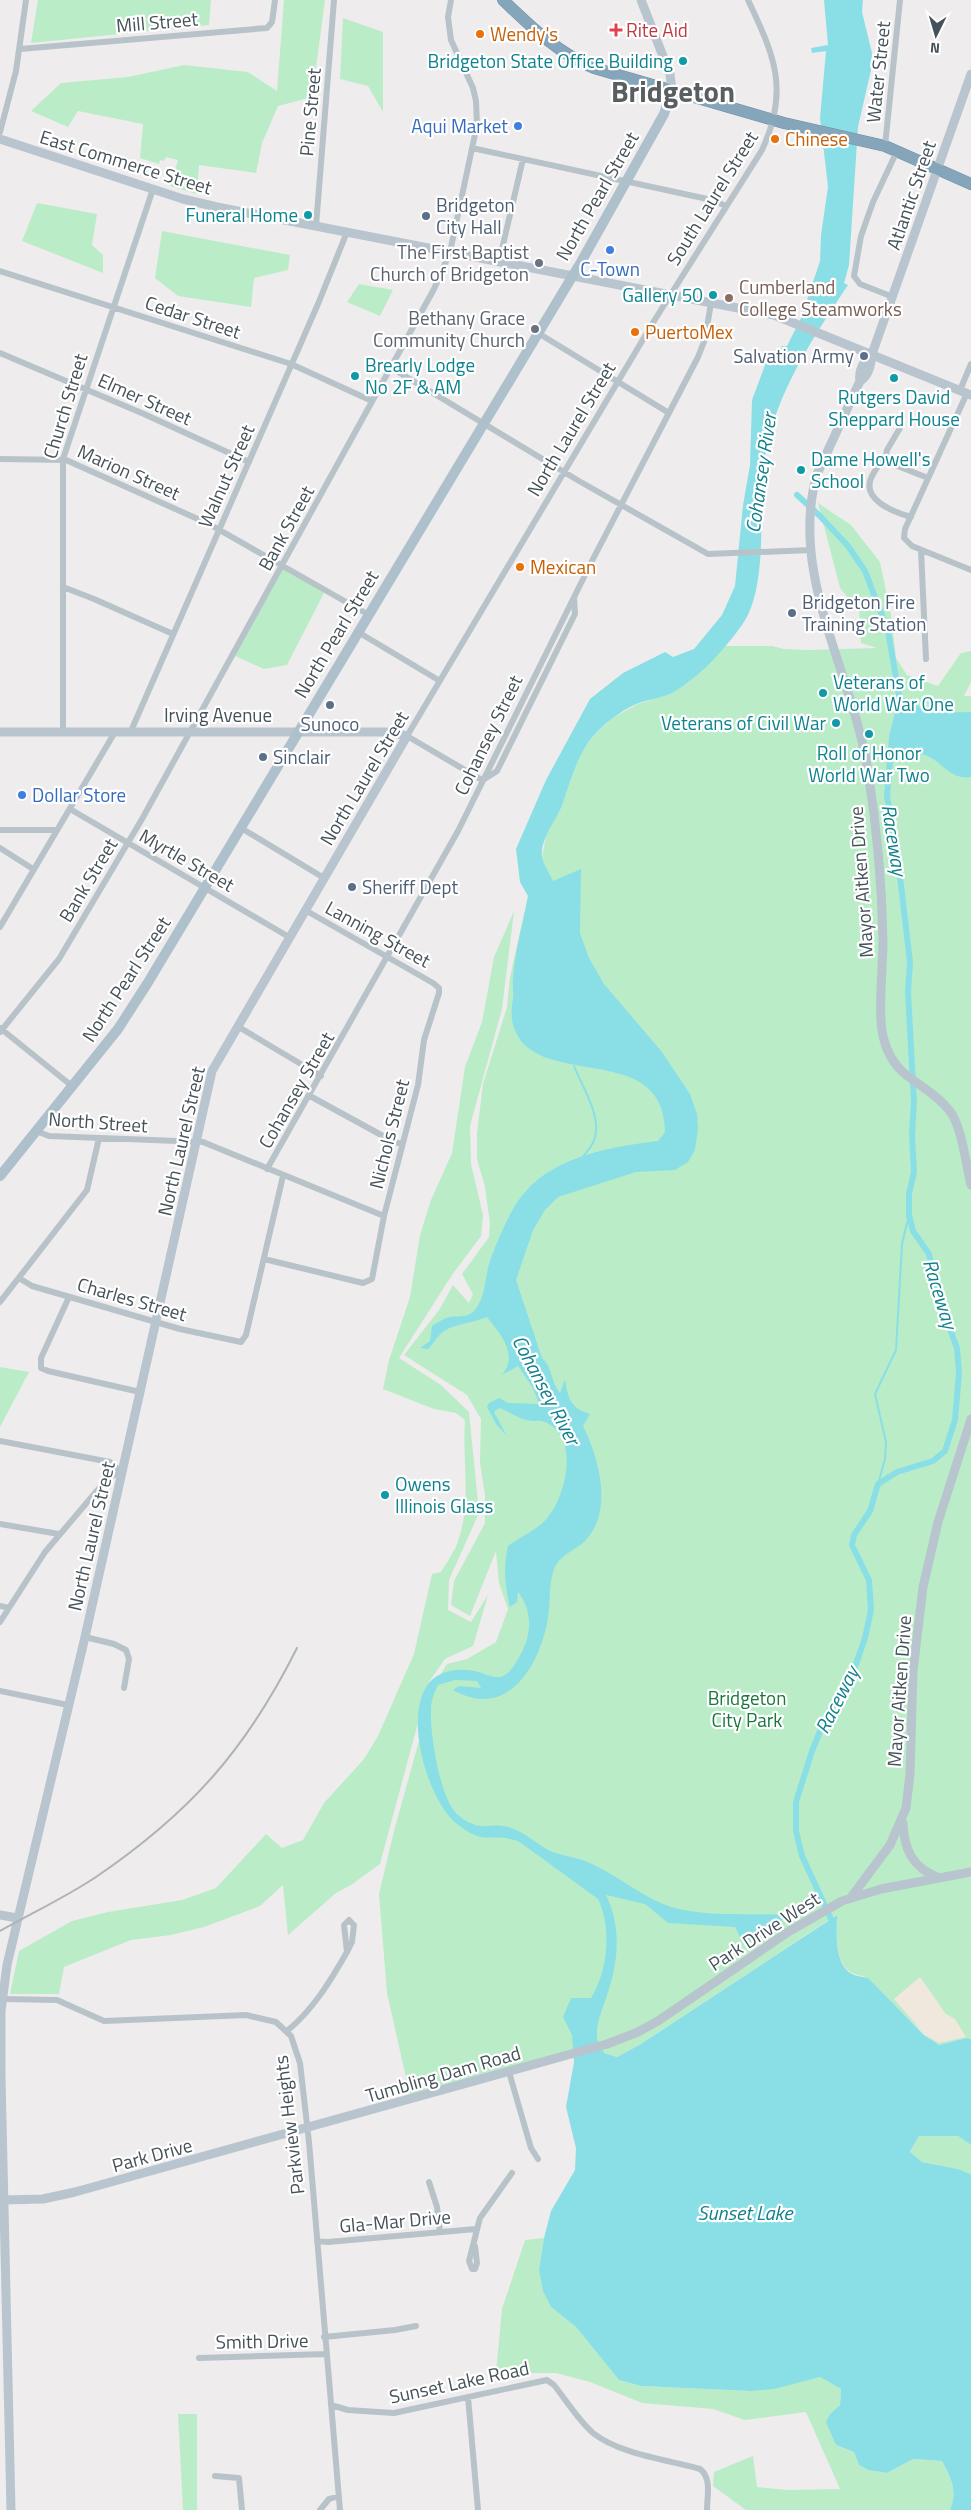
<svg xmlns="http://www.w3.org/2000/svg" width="971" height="2510" font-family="'Titillium Web',sans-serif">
<rect width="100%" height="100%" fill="#efeced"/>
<!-- green -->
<path fill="#bbecc8" d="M38,0H211L209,25L31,43Z
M284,0H325L312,97L278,106L262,143L256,173L199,165L197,194L170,186L178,160L166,157L164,161L160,160L159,164L140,158L143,124L78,111L68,127L31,111L61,83L128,77L184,65L248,72L277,91Z
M343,18L383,32V112L368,86L340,79Z
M37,203L97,214L92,245L103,255V273L22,241Z
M162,231L290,255L288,270L254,278L251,307L178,296L155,278Z
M359,284L393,290L380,316L347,302Z
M818,503L851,525L880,562L891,615L896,658L907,675L938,686L961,653L971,651V682L964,696H971V2039L966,2038L939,2045L933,2042L863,1976C832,1973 838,1937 836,1915L641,2044L617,2057L604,2053L574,2062V2055L411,2100L387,1993L379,1894L394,1831L435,1683L447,1664L467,1659L496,1642L508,1609L499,1583L496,1551L470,1616L451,1605L454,1581L485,1523V1495L480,1463L481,1419L467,1395L404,1355L439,1310L453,1285L469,1303L473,1294L462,1274L489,1237L490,1223L485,1187L477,1159V1133L483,1084L507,1007L510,977L528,896L542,857L546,836L560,810L577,759L595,734L614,717L638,704L670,694L689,682L725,646H772L784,649L809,650L877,648L861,643L859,610L840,588Z
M282,566L325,591L287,665L264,669L233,655Z
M514,911L502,1009L470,1126L471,1164L483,1215L481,1236L452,1275L399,1358L441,1385L469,1412L479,1513L449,1580L448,1610L471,1622L488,1595L473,1646L445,1659L429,1682L380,1864L351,1885L336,1893L288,1935L283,1885L260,1906L239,1914L204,1927L171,1935L131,1940L64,1967L59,1994H10L19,1951L72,1921L108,1912L182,1900L216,1888L266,1834L282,1848L303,1840L324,1803L364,1759L378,1736L414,1654L432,1574L441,1572C447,1562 455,1551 458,1541C472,1502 462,1461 465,1420L456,1413L434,1409L383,1389L389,1360L410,1297L420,1235L431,1200L452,1153L465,1067L482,1022L494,957Z
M0,1367L29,1372L0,1427Z
M919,2136H958L971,2145V2174L958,2169L922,2162L910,2153Z
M544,2238L539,2269L551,2307L576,2327L619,2380L641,2386L751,2391L820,2377L841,2389L840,2405L830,2414L836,2445L854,2452L859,2465L868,2470L887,2473L913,2459L942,2461C951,2478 958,2491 950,2510H746L713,2486L714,2472L753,2456L757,2487L788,2490L840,2489L806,2412L745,2420L713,2409L642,2403L590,2382L556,2373H496L502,2309L525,2240Z
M178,2414H197V2510H183Z"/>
<!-- sand -->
<path fill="#f0e8dd" d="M920,1977L946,2014L955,2019L966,2037L939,2043L925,2035L894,1999Z"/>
<!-- water -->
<path fill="#8adfe7" d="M824,0H863L862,12L872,53L871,70L858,127L849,265L844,283L848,285C818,330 781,385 769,439C766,451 763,464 762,477C760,517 767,591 742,625C724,650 699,678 672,693C662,698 650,699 639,703C623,709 608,721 596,733C576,755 571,781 561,808C555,822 540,840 542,857C543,864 550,874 553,881L581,869L580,933L589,958L604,984L662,1052L690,1094L697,1114L698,1129L695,1150L688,1162L675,1170L636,1172L558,1197L545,1210L533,1230L516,1280L542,1358C553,1368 550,1380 560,1393L565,1379C568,1398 570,1408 590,1414L583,1426C599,1458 614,1511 585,1541C577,1549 562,1554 556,1565C548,1580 551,1602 548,1618C540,1665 508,1721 453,1690L459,1686L481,1688L477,1681L455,1680L438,1685C434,1693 431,1701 431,1710C430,1734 440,1800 458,1815C484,1836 490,1819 514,1829C527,1834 538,1845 550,1851C563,1856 577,1857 590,1863C615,1874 637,1893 663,1904C701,1919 750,1912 791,1915L744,1945L735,1927L668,1923L645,1904L606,1895C621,1925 619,1960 608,1992C604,2005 599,2016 597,2029V2039L604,2053L617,2057L641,2044L837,1915C837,1932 833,1966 854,1975C859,1977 863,1976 869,1979L924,2035L939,2045L966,2038L971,2039V2145L958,2136H919L910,2152L922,2162L958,2169L971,2174V2510H950C958,2491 951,2478 942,2461L913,2459L887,2473L868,2470L859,2465L854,2452L836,2445L826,2422L830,2414L840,2405L841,2389L820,2377L774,2389L751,2391L641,2386L619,2380L576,2327L551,2307L543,2291L539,2269L544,2238L551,2211L575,2170L576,2148L566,2107L574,2062L572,2035L563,2017L571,1998H591C608,1971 612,1927 598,1899L521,1843C503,1834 491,1840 477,1836C471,1834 462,1828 457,1824C427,1801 399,1706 434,1678C446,1669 465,1668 478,1672C486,1674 492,1678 500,1677C507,1676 513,1668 516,1662C531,1640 535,1614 518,1592L517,1602L510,1607C505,1586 503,1568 508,1546C520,1537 539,1529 548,1517C565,1496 578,1445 552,1426C539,1417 538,1423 527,1420C519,1419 508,1411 499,1408L494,1412L507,1436L496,1424L487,1407L489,1403L499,1398L508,1403L539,1404L533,1388L518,1366L502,1375C519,1354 500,1334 487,1317C473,1323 458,1323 444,1331C439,1334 433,1344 428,1349L420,1348L430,1341L432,1326C437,1323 441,1320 446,1318C456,1314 465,1320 474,1311C487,1296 484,1276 491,1258C499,1237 511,1207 526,1191C556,1156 615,1146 658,1141L665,1132C665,1035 526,1096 512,1020C511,1013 512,1005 513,998C514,991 512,985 513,978C515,951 523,923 528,896L520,882L516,849L546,780L590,699L623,673L665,652L673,657L694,649L722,615L735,586L743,505L750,465L752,400L768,357L778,358L782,346H787L801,318L820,261L821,235L828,187L820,118L826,51L812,53L811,48L828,45Z
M899,695L930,713L971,712V777C940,782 939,739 891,758C892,736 898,717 899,695Z"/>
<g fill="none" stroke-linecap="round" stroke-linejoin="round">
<!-- stream -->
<path stroke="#8adfe7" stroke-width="2" d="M574,1066C582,1086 601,1115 595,1137C593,1147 586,1151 581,1160
M878,1484L885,1459L886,1442L875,1394L896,1350L902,1244L909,1215"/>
<!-- canal -->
<path stroke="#8adfe7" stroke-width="6" d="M797,495L819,515L848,546L865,571L888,631L899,695L898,713L892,737L887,796L897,851L910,962L908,992L914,1102L912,1135L914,1172L909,1194V1215L913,1231L929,1254L939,1300L957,1348L959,1373L955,1420L945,1451L933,1461L897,1472L878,1484L870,1511L854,1535L852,1545L869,1580L871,1610L865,1638L854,1670L828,1712L812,1751L796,1802V1831L802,1856L831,1919"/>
<!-- highway casing -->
<g stroke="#7190a6" stroke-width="12">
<path id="highway" d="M503,0C531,27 558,53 594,68L784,123L885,146L971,184"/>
</g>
<!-- street -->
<path stroke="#b8c3c9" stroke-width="6" d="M20,49L267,28L272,22L275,0
M0,132L16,71L26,0
M885,146L900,0
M472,148L712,200L726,206
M316,226L334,0
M499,262L523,159
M0,271L291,364L372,401
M893,297L860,284L854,276L861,236L873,202L897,151
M538,333L669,413
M0,353L144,414L249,462
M390,367L579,481L708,554L812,550
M960,390L971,364
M967,393L905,529L904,538L912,546L971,570
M0,459L66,460L209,524L369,615
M885,461L887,450L900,428
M911,517C893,512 860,499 872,476C876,469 878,464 885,461L928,478
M921,550L926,659
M63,587L94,599L173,634
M358,632L440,681
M63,731V459L153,189
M131,731L318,304L347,232
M482,780L407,736L654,321L762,150C790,90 774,55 748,0
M483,780L497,771L575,614L574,598
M70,809L289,937
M241,828L324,878
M0,830H57
M0,848L33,869
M0,927L115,732
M237,1026L321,1076
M0,1028L72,1086
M0,1032L59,959L142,819L434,289L450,252L477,125L476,101L473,88L451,40L448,17L451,0
M310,1096L394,1142L402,1144
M36,1131L49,1136L203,1142L384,1216
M267,1169L458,831L593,559L698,357L705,339L711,303
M264,1259L363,1283L372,1279L384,1216L418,1085L424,1040L439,993V988L433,983L305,910
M19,1278L32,1286L180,1329L241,1342L246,1335L283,1176
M69,1297L41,1358V1368L48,1371L140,1392
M0,1302L87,1190L99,1138
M0,1441L110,1462L122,1473L111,1476L106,1480L45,1552L0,1622
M0,1524L59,1534
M0,1606L9,1608
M85,1637L114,1644L126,1650L129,1659L124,1688
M0,1691L68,1705
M349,1920L354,1925L352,1942L347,1952L344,1925Z
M2,1999L57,2000L104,2021L246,2015L276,2022L291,2036L300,2063L309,2142L340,2510
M287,2031C313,2010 331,1980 347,1952
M509,2072L531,2148L538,2159
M429,2182L437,2207L440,2232
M317,2241L328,2242L476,2229
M475,2246L477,2263L475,2269H472L469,2261L480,2218L512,2173
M324,2337L395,2330L416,2326
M199,2358L326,2354
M468,2397L478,2510
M331,2405L348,2410L394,2413L547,2380L554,2385C566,2400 578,2420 593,2433C619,2454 668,2460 700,2469C712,2478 707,2496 707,2510
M215,2476L239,2478L242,2510
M320,2510L329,2499L339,2496"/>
<!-- secondary -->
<path stroke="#b8c5ce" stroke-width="9" d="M641,0L670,74L672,90
M971,74L872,354C871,364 869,376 860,381L817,474C788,575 854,675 868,772C877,828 882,885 883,942C883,968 877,1017 884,1040C895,1081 926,1081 949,1110C962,1125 966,1166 971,1185
M0,139L183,199L217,207L774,315L971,395
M860,381C858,370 864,361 872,354
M0,732H387L407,736L212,1071L85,1637L7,1965L1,2011V2077L11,2510
M903,1823C904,1849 912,1867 937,1877
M852,1896L890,1845L906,1808L910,1774L913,1671L923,1587L938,1522L971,1419
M0,1915L17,1918
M4,2200L43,2199L75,2192L607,2044L638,2032L658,2021L788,1932L842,1901L881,1889L971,1872"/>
<!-- primary -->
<path stroke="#adc0cb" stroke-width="10" d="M0,1176L118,1029L147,984L581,262L664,114L672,90"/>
<!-- highway -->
<use href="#highway" stroke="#85a5ba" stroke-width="11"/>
<!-- rail -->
<path stroke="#afb3b7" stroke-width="2" d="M0,1931C32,1913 66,1897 96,1877C190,1813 246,1750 297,1648"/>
</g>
<!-- markers -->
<path fill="#e0444e" stroke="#fff" stroke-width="2" d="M613.5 22.5h5v5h5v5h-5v5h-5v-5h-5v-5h5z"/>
<g fill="#e8710a" stroke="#fff" stroke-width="2">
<circle cx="480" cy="34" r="5"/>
<circle cx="775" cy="139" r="5"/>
<circle cx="635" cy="332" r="5"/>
<circle cx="520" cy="567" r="5"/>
</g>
<g fill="#0f9aa8" stroke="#fff" stroke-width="2">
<circle cx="683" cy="61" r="5"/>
<circle cx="308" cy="215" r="5"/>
<circle cx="713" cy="295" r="5"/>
<circle cx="355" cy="376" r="5"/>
<circle cx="894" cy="378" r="5"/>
<circle cx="801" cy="470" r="5"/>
<circle cx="823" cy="693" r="5"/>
<circle cx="836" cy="723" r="5"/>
<circle cx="869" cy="734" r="5"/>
<circle cx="385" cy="1495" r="5"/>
</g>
<g fill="#3f7fe0" stroke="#fff" stroke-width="2">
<circle cx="518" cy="126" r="5"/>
<circle cx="610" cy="250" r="5"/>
<circle cx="22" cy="795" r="5"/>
</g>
<g fill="#5c6f8a" stroke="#fff" stroke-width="2">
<circle cx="426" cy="216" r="5"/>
<circle cx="864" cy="356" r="5"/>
<circle cx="792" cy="613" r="5"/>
<circle cx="330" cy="705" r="5"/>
<circle cx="263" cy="757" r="5"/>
<circle cx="352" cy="887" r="5"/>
</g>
<g fill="#6b7280" stroke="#fff" stroke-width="2">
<circle cx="539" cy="263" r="5"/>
<circle cx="535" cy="329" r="5"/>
</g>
<circle fill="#8d6e63" stroke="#fff" stroke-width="2" cx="729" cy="298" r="5"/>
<g text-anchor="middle" stroke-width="4.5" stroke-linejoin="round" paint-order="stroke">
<!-- street labels -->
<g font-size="19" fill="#465259" stroke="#fff">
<text transform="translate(157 22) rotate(-5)" y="7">Mill Street</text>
<text transform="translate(878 72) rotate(-84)" y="7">Water Street</text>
<text transform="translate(310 112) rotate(-85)" y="7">Pine Street</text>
<text transform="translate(126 162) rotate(17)" y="7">East Commerce Street</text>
<text transform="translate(911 195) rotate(-71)" y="7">Atlantic Street</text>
<text transform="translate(597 196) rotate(-60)" y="7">North Pearl Street</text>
<text transform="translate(712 198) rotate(-58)" y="7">South Laurel Street</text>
<text transform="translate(193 317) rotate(18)" y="7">Cedar Street</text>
<text transform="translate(145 399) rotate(24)" y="7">Elmer Street</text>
<text transform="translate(65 406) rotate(-73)" y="7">Church Street</text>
<text transform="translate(571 429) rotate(-59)" y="7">North Laurel Street</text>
<text transform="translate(129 472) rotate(24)" y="7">Marion Street</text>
<text transform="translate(226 476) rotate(-66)" y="7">Walnut Street</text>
<text transform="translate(286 528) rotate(-61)" y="7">Bank Street</text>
<text transform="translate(336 634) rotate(-59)" y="7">North Pearl Street</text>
<text x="218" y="722">Irving Avenue</text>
<text transform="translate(488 735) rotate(-64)" y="7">Cohansey Street</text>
<text transform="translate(364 778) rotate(-59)" y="7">North Laurel Street</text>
<text transform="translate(187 860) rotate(30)" y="7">Myrtle Street</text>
<text transform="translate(88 880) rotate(-59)" y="7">Bank Street</text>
<text transform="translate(861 882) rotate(-94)" y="7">Mayor Aitken Drive</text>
<text transform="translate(378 934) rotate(29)" y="7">Lanning Street</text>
<text transform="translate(126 979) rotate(-57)" y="7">North Pearl Street</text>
<text transform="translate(296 1090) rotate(-60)" y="7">Cohansey Street</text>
<text transform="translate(98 1122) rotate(4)" y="7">North Street</text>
<text transform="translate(389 1134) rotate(-76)" y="7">Nichols Street</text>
<text transform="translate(181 1141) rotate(-77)" y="7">North Laurel Street</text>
<text transform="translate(132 1299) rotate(16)" y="7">Charles Street</text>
<text transform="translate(91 1536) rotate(-77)" y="7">North Laurel Street</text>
<text transform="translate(899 1691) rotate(-86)" y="7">Mayor Aitken Drive</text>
<text transform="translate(764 1931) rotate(-33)" y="7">Park Drive West</text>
<text transform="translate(443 2074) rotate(-16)" y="7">Tumbling Dam Road</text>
<text transform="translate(289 2125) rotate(-97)" y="7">Parkview Heights</text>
<text transform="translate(152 2155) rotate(-15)" y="7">Park Drive</text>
<text transform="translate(395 2221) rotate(-5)" y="7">Gla-Mar Drive</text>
<text transform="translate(262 2341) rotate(-1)" y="7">Smith Drive</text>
<text transform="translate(459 2382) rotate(-12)" y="7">Sunset Lake Road</text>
</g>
<!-- health labels -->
<g font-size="19" fill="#be3a42" stroke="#fff" text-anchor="start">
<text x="626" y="37">Rite Aid</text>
</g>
<!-- food labels -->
<g font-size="19" fill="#c56008" stroke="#fff" text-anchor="start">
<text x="490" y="41">Wendy's</text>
<text x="785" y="146">Chinese</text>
<text x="645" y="339">PuertoMex</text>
<text x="530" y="574">Mexican</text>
</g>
<!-- culture labels -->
<g font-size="19" fill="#0d838f" stroke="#fff" text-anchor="end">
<text x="673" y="68">Bridgeton State Office Building</text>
<text x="298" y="222">Funeral Home</text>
<text x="703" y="302">Gallery 50</text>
<text x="365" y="372" text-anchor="start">Brearly Lodge<tspan x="365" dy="22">No 2F &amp; AM</tspan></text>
<text x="894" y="404" text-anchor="middle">Rutgers David<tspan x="894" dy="22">Sheppard House</tspan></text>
<text x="811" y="466" text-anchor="start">Dame Howell's<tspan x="811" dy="22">School</tspan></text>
<text x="833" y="689" text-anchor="start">Veterans of<tspan x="833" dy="22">World War One</tspan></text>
<text x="826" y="730">Veterans of Civil War</text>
<text x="869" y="760" text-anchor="middle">Roll of Honor<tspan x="869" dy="22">World War Two</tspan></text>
<text x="395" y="1491" text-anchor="start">Owens<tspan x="395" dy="22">Illinois Glass</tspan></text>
</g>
<!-- shop labels -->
<g font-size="19" fill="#366cbe" stroke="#fff" text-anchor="end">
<text x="508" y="133">Aqui Market</text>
<text x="610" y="276" text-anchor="middle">C-Town</text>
<text x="32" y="802" text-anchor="start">Dollar Store</text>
</g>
<!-- service labels -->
<g font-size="19" fill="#4e5e75" stroke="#fff" text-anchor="start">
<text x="436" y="212">Bridgeton<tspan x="436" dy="22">City Hall</tspan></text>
<text x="854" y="363" text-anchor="end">Salvation Army</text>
<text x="802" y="609">Bridgeton Fire<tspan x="802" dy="22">Training Station</tspan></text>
<text x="330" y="731" text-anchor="middle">Sunoco</text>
<text x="273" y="764">Sinclair</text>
<text x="362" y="894">Sheriff Dept</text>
</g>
<!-- worship labels -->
<g font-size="19" fill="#5b616d" stroke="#fff" text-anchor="end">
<text x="529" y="259">The First Baptist<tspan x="529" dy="22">Church of Bridgeton</tspan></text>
<text x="525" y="325">Bethany Grace<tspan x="525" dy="22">Community Church</tspan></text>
</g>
<!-- education labels -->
<g font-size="19" fill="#785e54" stroke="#fff" text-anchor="start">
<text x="739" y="294">Cumberland<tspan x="739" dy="22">College Steamworks</tspan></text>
</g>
<!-- park labels -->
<g font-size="19" fill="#1a763d" stroke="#fff">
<text x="747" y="1705">Bridgeton<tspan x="747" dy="22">City Park</tspan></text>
</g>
<!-- water labels -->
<g font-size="20" font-style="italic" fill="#12808b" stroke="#fff">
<text transform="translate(761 473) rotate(-82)" y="7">Cohansey River</text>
<text transform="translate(894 840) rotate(81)" y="7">Raceway</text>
<text transform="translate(940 1294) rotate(73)" y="7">Raceway</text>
<text transform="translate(546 1390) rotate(62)" y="7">Cohansey River</text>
<text transform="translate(837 1700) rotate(-63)" y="7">Raceway</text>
<text x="745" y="2220">Sunset Lake</text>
</g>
<!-- town labels -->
<g font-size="29" font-weight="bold" fill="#595e61" stroke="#fff">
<text x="673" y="102">Bridgeton</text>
</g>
</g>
<!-- north arrow -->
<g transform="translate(936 35) rotate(185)" stroke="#ffffff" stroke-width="4" paint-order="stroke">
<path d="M0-4L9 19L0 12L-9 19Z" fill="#465259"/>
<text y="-8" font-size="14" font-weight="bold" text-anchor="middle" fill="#465259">N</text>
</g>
</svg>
